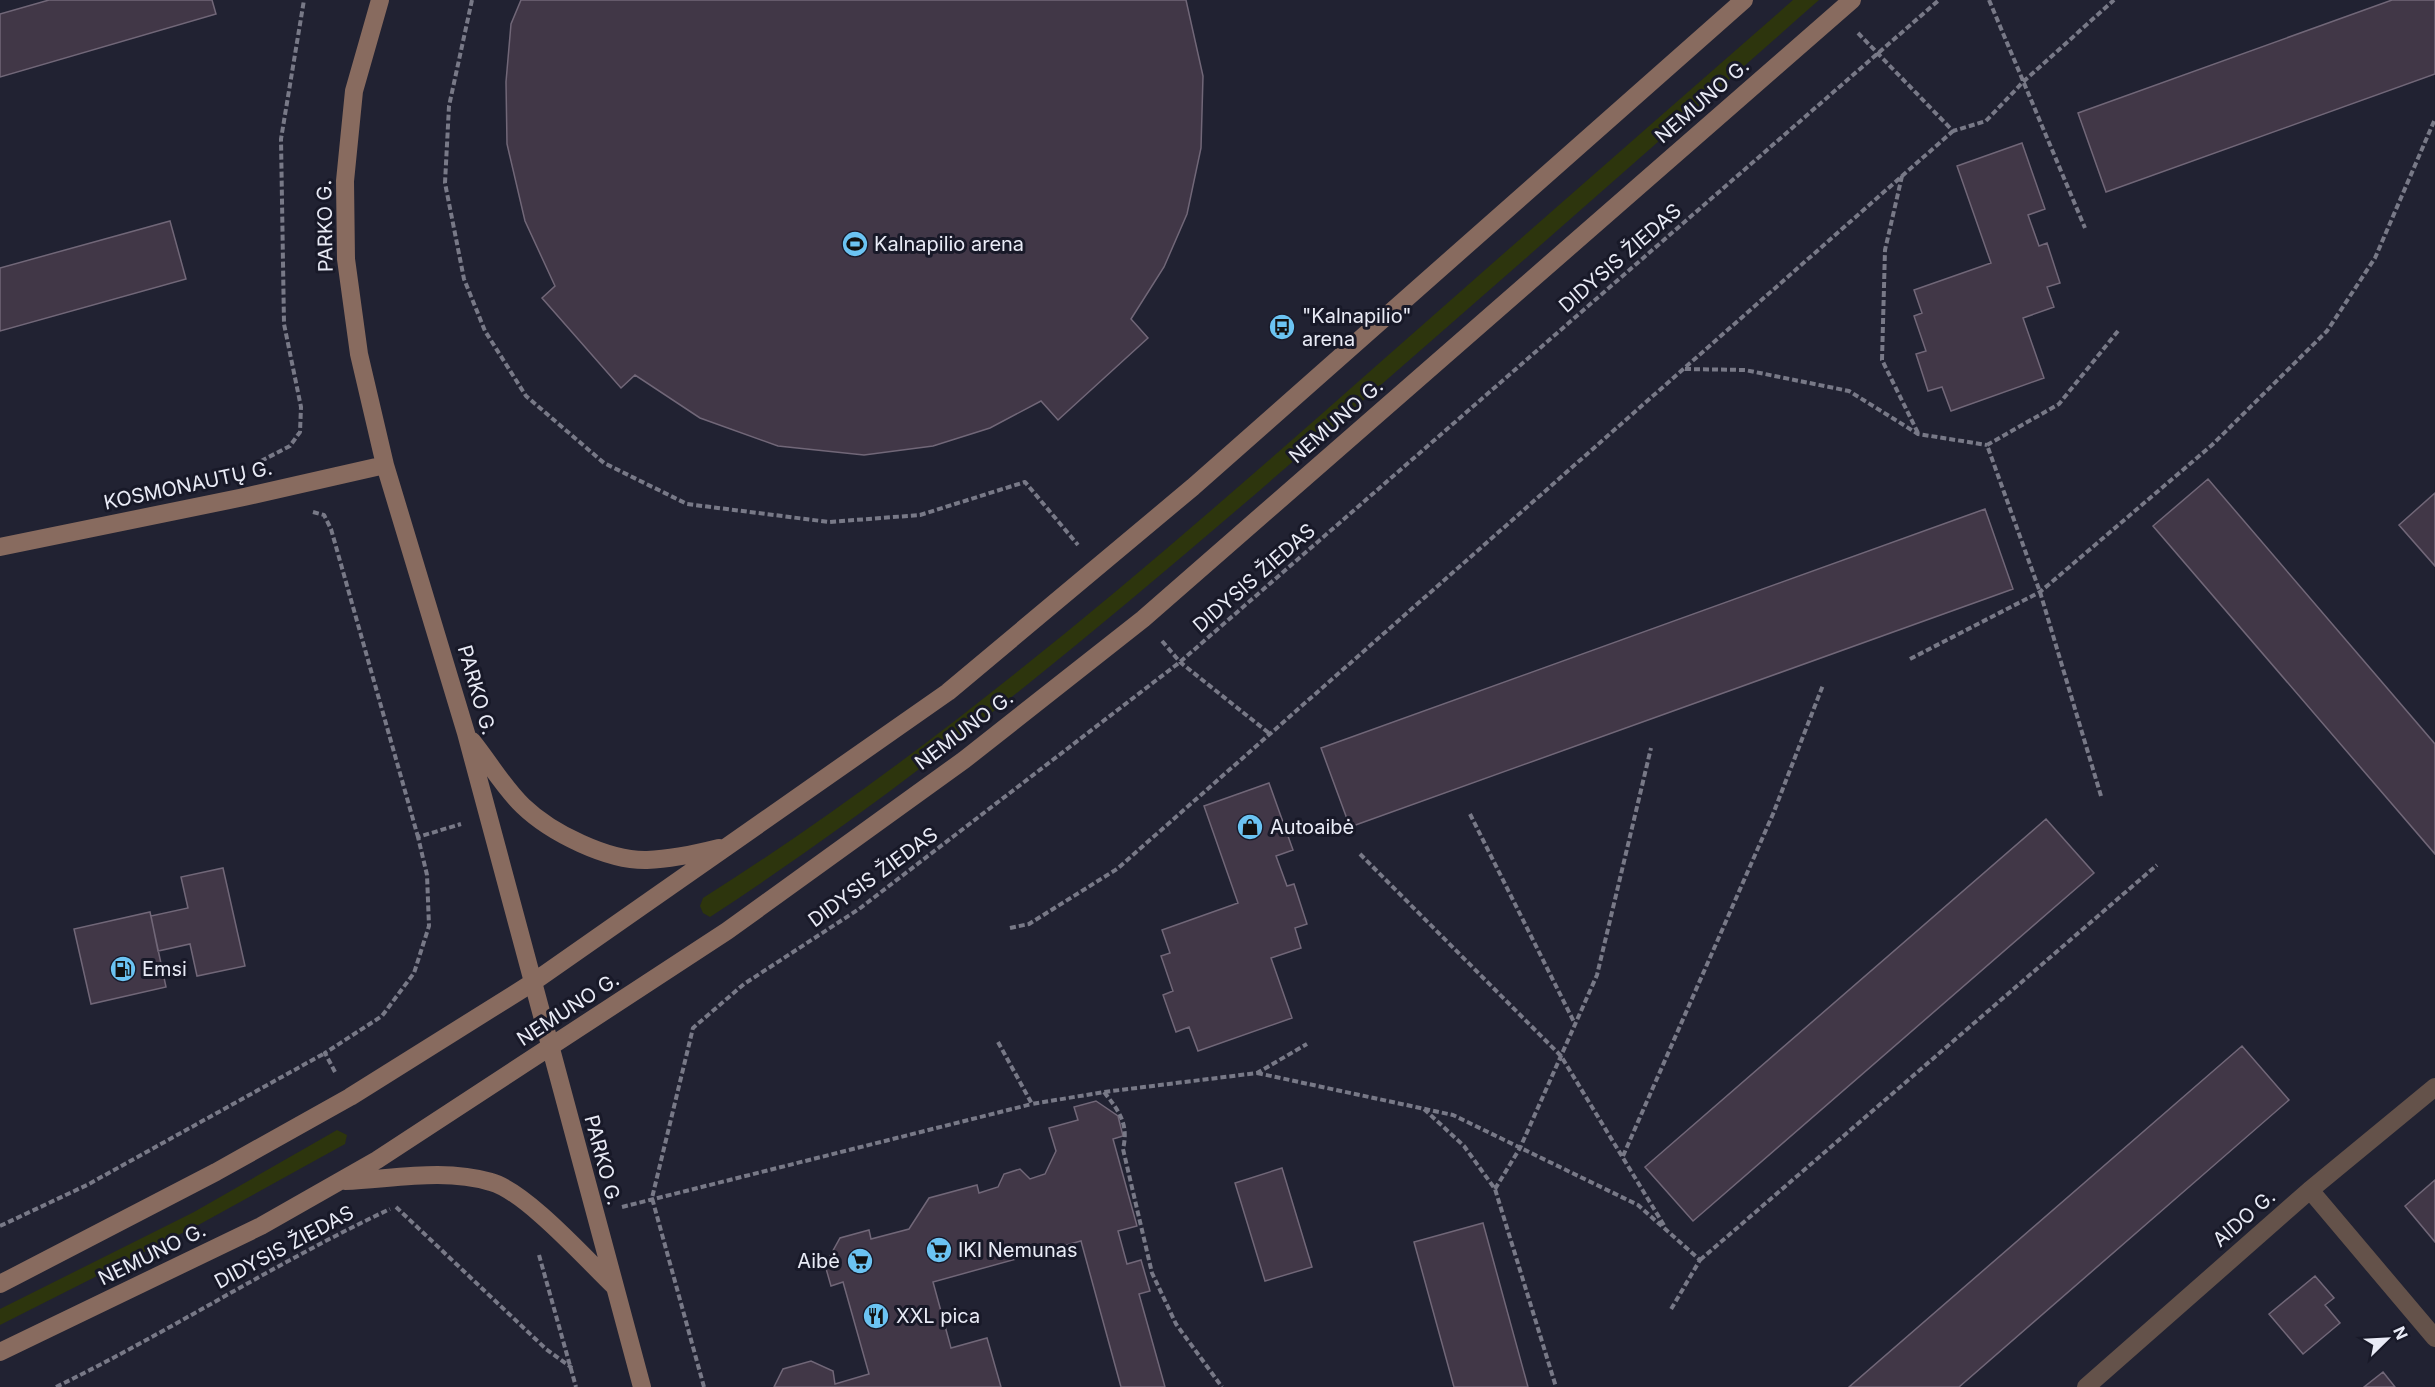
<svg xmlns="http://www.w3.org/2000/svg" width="2435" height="1387" font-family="Inter,sans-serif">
<rect width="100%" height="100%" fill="#212232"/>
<!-- grass -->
<path fill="#2d350d" d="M1793,0H1819C1658,142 1497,284 1335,425C1135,599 932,772 710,917L703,913L700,906L703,898C945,745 1162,555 1376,366C1515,243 1654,122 1793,0Z
M337,1130L347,1135L345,1144L202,1223L0,1325V1309L194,1212Z"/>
<!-- building -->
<path fill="#413747" stroke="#716778" stroke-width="1.5" d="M49,0H212L216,14L0,77V14Z
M521,0H1186L1203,76L1201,148L1187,214L1164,267L1131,319L1148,338L1058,420L1041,401L990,428L933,446L864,455L778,446L700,418L635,375L621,388L542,298L555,286L525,221L507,144L506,82L511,24Z
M2392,0H2435V74L2106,192L2078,113Z
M2022,143L2045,209L2028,215L2039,246L2047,243L2060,283L2047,287L2054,307L2023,318L2044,378L1951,411L1942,387L1928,391L1916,354L1926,351L1914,316L1922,313L1914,290L1991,263L1957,166Z
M170,221L186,279L0,331V268Z
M2208,479L2435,744V854L2153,526Z
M2435,493V566L2399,525Z
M1985,509L2013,589L1350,827L1321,748Z
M1269,783L1293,850L1276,856L1287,886L1294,884L1307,924L1295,928L1301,948L1271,958L1292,1018L1198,1051L1189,1027L1176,1032L1163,995L1173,991L1161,956L1170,953L1162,930L1238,903L1204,806Z
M2046,819L2094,873L1693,1221L1645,1167Z
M223,868L245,966L197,976L190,944L158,951L151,916L188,908L181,877Z
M150,912L166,987L91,1004L74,929Z
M2242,1046L2289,1100L1959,1387H1849Z
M1096,1101L1118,1116L1123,1136L1113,1139L1137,1226L1118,1231L1127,1264L1141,1260L1150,1291L1139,1294L1165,1387H1121L1081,1241L933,1282L951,1348L987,1338L1001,1387H774L783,1369L811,1361L833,1371L835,1384L869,1374L843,1282L831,1286L825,1265L840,1238L869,1230L871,1239L909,1229L929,1198L977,1185L979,1193L998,1187L1004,1174L1020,1169L1030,1179L1045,1174L1056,1151L1049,1128L1078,1120L1074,1107Z
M1282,1168L1312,1267L1265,1281L1235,1183Z
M2435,1180V1242L2405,1206Z
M1483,1223L1528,1387H1454L1414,1242Z
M2315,1276L2334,1298L2325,1305L2340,1323L2303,1354L2269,1314Z
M2383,1372L2395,1387H2364Z"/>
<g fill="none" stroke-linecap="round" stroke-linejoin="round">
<!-- path -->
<path stroke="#787987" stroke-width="4" stroke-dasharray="6 3" stroke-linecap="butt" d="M472,0L449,106L445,183L464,279L485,331L526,396L604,463L687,504L829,522L920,515L1025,482L1078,545
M1989,0L2085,228
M1858,33L1953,131L1986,121L2023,82L2114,0
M1902,176L1885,250L1882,360L1918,433
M1685,369L1745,370L1849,391L1918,434L1987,445
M261,461L290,446L300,432L301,407L284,324L281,139L304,0
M313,512L324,515L331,529L418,837
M1162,641L1180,662L1270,734
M1910,659L2040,592L2212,445L2327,331L2375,258L2435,119
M2101,796L2040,592L1987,445L2059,404L2118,331
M1470,814L1575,1024
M1360,854L1561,1056L1665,1227
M1010,928L1029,924L1117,869L1953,131
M998,1042L1032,1104L1104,1092L1257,1073L1307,1044
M335,1072L325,1053L382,1016L414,973L429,926L427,875L418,837L461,824
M1257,1073L1453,1115L1638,1205L1700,1260L1670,1311
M1104,1092C1119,1111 1129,1124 1123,1149L1152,1273L1176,1324L1222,1387
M1424,1109L1464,1146L1495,1189L1556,1387
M1623,1156L1773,814L1823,685
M1495,1189L1520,1148L1597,975L1651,748
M396,1207L546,1349L572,1368
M622,1207L1032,1104
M0,1226L87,1185L325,1053
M539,1255L576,1387
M1700,1260L2157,865
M56,1387C169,1332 275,1263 390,1209
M704,1387L652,1198L693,1028L744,984L859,909L1180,662L1939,0"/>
<!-- minor -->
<path stroke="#64524a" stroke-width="18" d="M2310,1190L2435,1338
M2086,1387L2310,1190L2435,1087"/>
<!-- secondary -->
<path stroke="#886b5f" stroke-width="18" d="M380,0L354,91L345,181L346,259L359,354L385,465L466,733L642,1387
M0,547L244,497L385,465
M472,741C489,762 504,788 523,806C551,833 608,861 647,860C672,859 695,854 719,848
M345,1181C393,1179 444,1168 491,1182C525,1191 586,1259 613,1285
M0,1284L216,1172L350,1097L532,983L948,692L1193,487L1744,0
M0,1352L261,1226L377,1160L727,931L964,760L1143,619L1852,0"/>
</g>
<!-- icons -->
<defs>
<g id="stadium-disc" transform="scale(1.35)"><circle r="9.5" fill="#6bc3f2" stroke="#181928"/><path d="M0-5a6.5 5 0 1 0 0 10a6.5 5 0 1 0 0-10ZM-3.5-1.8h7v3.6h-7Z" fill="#111"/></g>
<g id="bus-disc" transform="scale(1.35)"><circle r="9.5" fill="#6bc3f2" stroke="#181928"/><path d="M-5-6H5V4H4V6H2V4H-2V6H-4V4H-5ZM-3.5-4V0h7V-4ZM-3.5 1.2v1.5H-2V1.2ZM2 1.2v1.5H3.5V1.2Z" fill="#111"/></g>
<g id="shop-disc" transform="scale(1.35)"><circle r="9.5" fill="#6bc3f2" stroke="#181928"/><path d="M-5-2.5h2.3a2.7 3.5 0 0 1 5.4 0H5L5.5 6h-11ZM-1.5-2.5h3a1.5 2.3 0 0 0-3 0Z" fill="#111"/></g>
<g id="fuel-disc" transform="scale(1.35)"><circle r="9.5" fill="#6bc3f2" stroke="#181928"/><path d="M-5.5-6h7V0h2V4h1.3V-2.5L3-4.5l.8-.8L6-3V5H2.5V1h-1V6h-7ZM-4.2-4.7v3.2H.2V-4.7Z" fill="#111"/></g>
<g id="supermarket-disc" transform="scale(1.35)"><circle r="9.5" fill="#6bc3f2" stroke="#181928"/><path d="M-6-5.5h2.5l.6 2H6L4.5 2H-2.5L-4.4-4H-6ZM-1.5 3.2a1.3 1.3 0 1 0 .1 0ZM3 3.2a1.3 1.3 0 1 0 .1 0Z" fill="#111"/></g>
<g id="restaurant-disc" transform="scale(1.35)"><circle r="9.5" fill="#6bc3f2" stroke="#181928"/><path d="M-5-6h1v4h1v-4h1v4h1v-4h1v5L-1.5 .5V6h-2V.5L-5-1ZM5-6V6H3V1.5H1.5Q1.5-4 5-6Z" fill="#111"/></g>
</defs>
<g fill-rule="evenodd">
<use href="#stadium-disc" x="855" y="244"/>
<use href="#bus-disc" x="1282" y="327"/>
<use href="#shop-disc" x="1250" y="827"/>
<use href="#fuel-disc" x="123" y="969"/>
<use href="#supermarket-disc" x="939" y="1250"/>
<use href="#supermarket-disc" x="860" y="1261"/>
<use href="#restaurant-disc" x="876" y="1316"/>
</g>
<g text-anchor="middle" stroke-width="6" stroke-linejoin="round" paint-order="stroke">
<!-- street labels -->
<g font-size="20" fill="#e9ebf6" stroke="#181928">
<text transform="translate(1702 101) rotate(-41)" y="7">NEMUNO G.</text>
<text transform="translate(325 226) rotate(-91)" y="7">PARKO G.</text>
<text transform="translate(1620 258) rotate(-41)" y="7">DIDYSIS ŽIEDAS</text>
<text transform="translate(1336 421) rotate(-41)" y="7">NEMUNO G.</text>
<text transform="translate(188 485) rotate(-12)" y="7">KOSMONAUTŲ G.</text>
<text transform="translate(1254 578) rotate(-41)" y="7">DIDYSIS ŽIEDAS</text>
<text transform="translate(477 690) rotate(74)" y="7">PARKO G.</text>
<text transform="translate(964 730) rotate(-37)" y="7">NEMUNO G.</text>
<text transform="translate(873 877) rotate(-36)" y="7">DIDYSIS ŽIEDAS</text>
<text transform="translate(568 1009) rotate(-33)" y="7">NEMUNO G.</text>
<text transform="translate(603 1160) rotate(75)" y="7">PARKO G.</text>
<text transform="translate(2244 1218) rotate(-41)" y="7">AIDO G.</text>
<text transform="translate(284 1247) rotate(-28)" y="7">DIDYSIS ŽIEDAS</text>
<text transform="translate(152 1254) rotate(-26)" y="7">NEMUNO G.</text>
</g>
<!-- poi labels -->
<g font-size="20" fill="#e9ebf6" stroke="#181928" text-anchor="start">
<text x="874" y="251">Kalnapilio arena</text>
<text x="1302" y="323">"Kalnapilio"<tspan x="1302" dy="23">arena</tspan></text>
<text x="1270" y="834">Autoaibė</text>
<text x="142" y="976">Emsi</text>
<text x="958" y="1257">IKI Nemunas</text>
<text x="840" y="1268" text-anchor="end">Aibė</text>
<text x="896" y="1323">XXL pica</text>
</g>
</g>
<!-- north arrow -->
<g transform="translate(2387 1339) rotate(66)" stroke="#181928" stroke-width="4.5" paint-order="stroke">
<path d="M0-4.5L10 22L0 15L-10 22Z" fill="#e9ebf6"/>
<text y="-9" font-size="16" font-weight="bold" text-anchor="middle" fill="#e9ebf6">N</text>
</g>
</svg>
